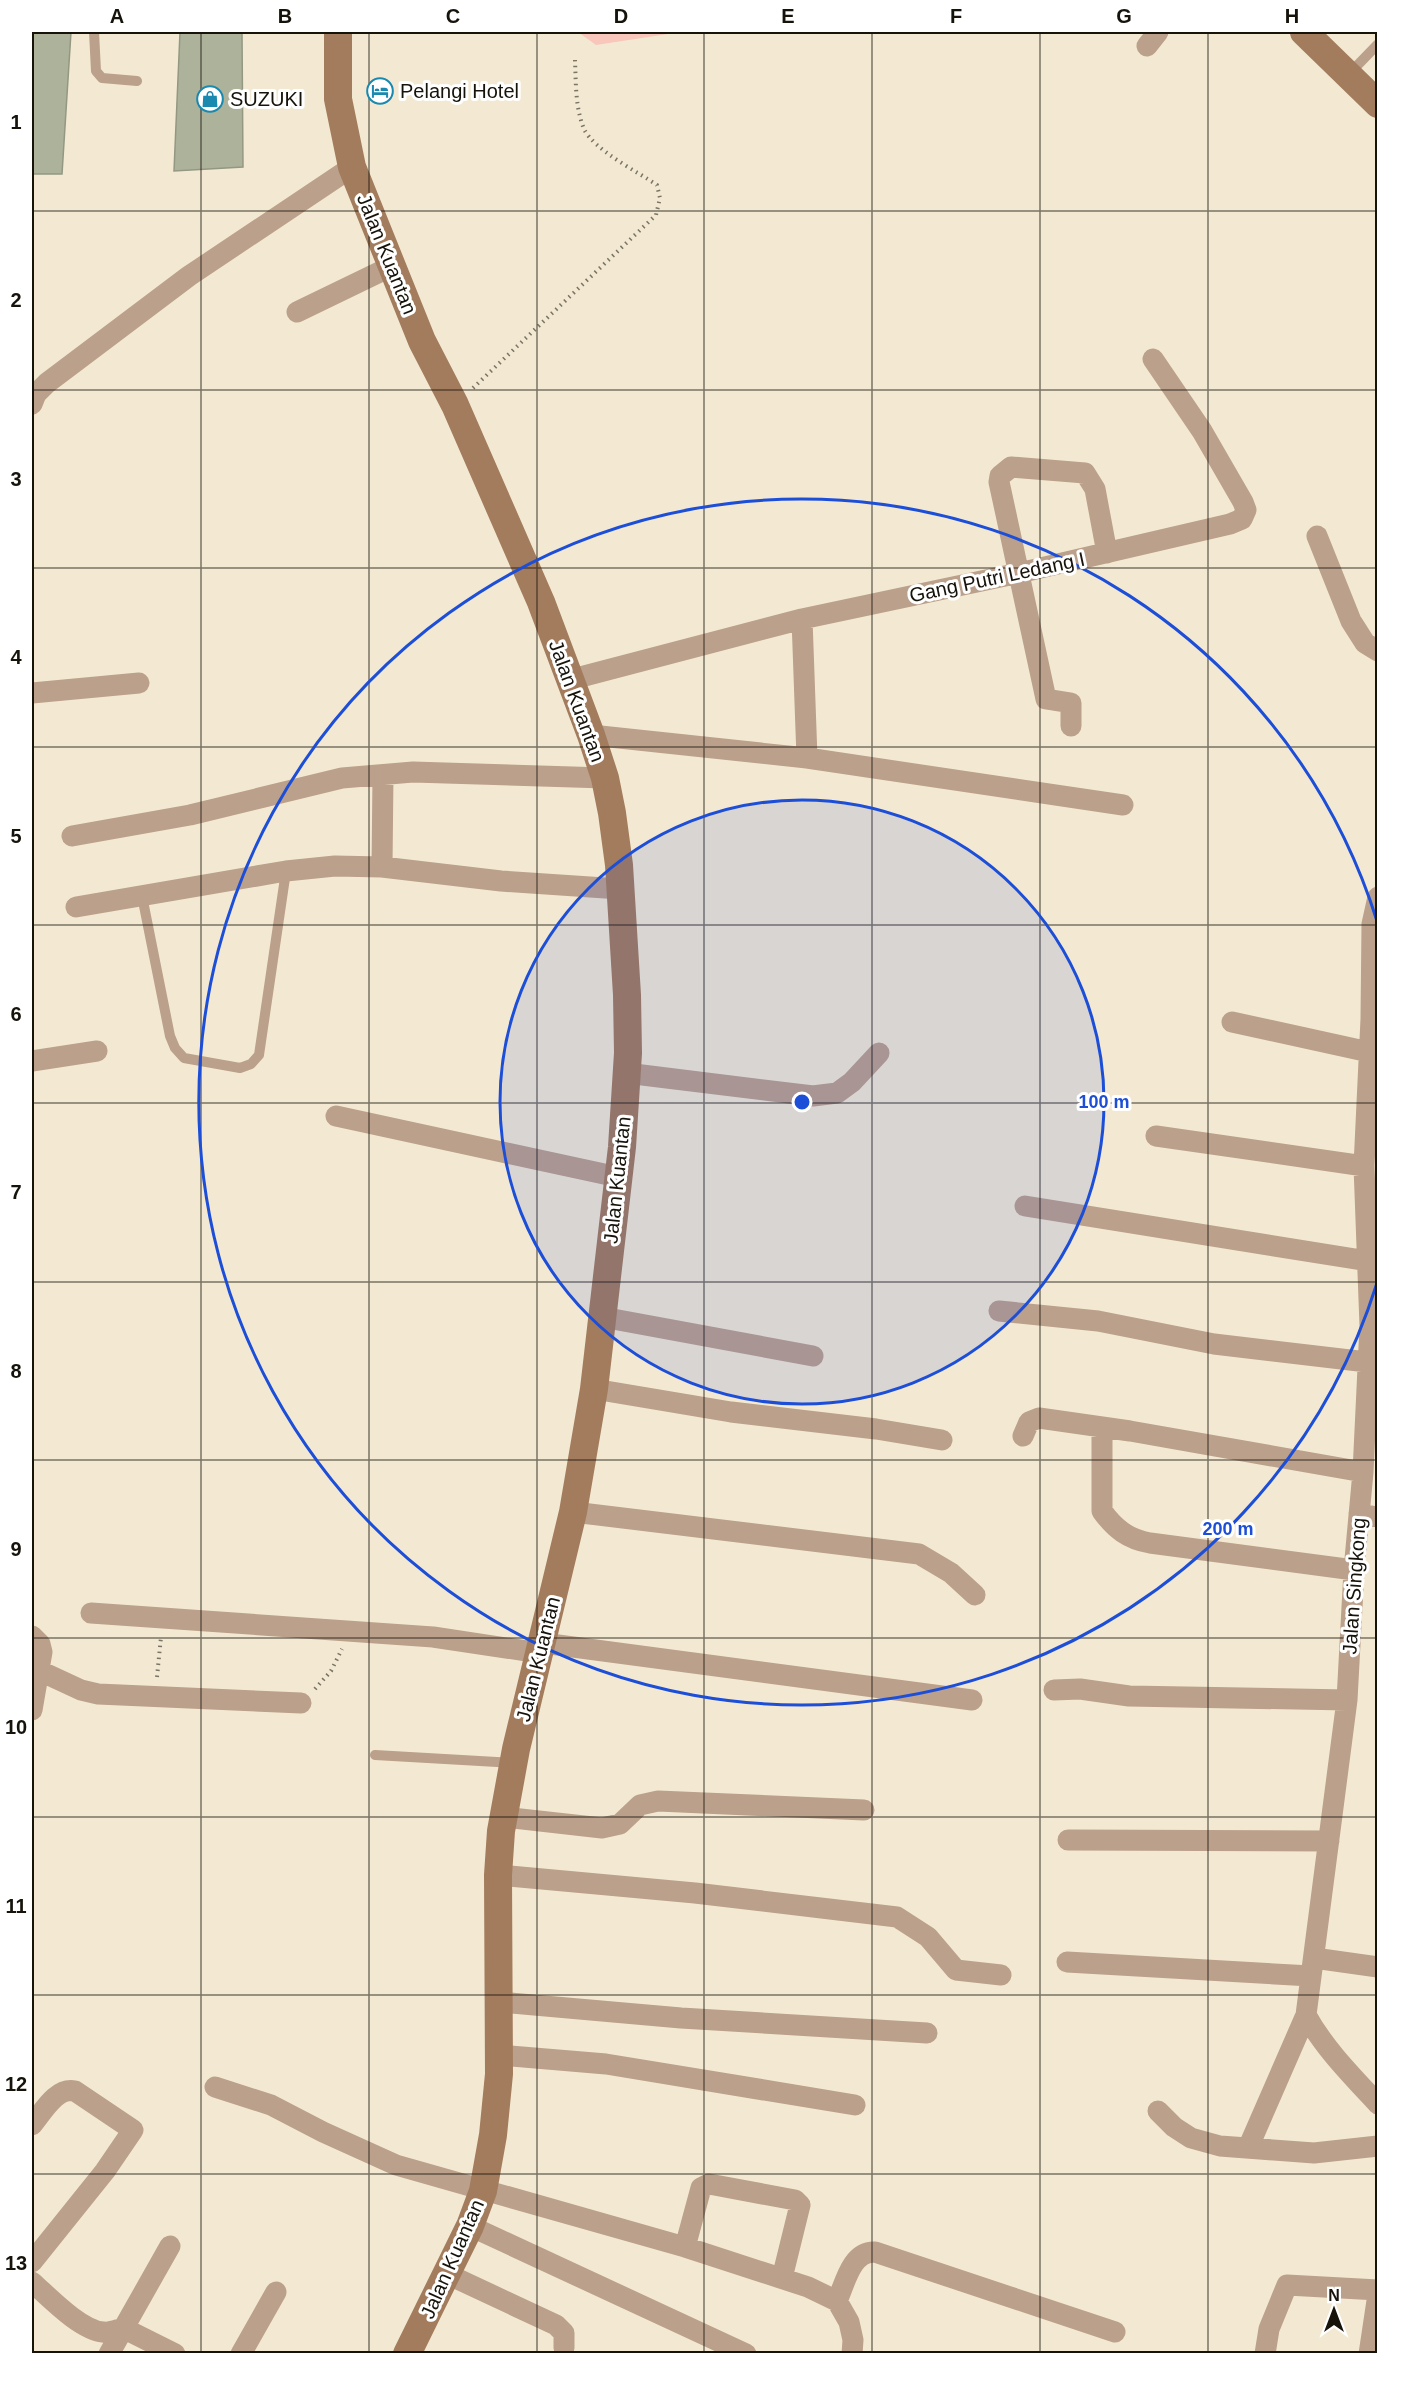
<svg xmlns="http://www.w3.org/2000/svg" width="1409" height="2385" font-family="Helvetica,sans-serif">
<rect width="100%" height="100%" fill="#f3e9d2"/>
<!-- green -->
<path fill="#f8c6bb" d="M578,32H681L596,45Z"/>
<!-- building -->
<path fill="#adb29b" stroke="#949882" stroke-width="1.5" d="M32,32H71L62,174H32Z
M180,32H242L243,167L174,171Z"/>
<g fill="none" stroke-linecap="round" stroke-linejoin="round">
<!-- path -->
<path stroke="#7a7465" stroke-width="4" stroke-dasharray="1.5 4.5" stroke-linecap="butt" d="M473,388L656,215L660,198L657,185C638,172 594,150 584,129C575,107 576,82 575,60
M157,1677L161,1637
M315,1689L331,1671L342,1649"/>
<!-- lane -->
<path stroke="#bba08b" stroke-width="10" d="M94,32L96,71L102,78L137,81
M1348,75L1378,44
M142,896L170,1036L175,1048L184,1058L240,1068L251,1064L259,1055L286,871
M375,1755L513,1763"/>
<!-- street -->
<path stroke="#bba08b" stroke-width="21" d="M1147,46L1158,32
M297,312L392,266
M32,404L36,394L47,383L189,276L352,167
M1317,536L1351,621L1365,643L1378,651
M802,619L807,758
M569,680L802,619L1019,573L1230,524L1242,519L1246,510L1243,502L1202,431L1153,359
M32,693L139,683
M1071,726V703L1046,699L999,482L1000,476L1011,467L1085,473L1095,489L1107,553
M591,735L807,758L1123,805
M72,836L190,815L342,778L413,772L605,778
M382,867L383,775
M1378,897L1372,924L1371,1019L1364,1166L1370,1326L1363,1472L1354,1570L1347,1700L1306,2015C1324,2048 1352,2076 1378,2104
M76,907L286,871L335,866L382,867L501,881L620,889
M1232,1022L1369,1052
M32,1061L97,1051
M626,1073L813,1096L837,1093L852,1082L879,1053
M336,1116L618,1177
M1156,1136L1364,1166
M1025,1206L1368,1261
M999,1311L1098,1321L1214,1344L1367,1362
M602,1317L813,1356
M594,1389L731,1412L876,1429L942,1440
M1102,1427V1511C1115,1529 1128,1539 1150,1543L1354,1570
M1023,1436L1029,1422L1039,1418L1130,1431L1363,1472
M573,1512L919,1554L951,1573L975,1595
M1359,1514L1378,1517
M91,1613L433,1637L540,1653
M32,1636L40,1644L42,1652L32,1710
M543,1643L972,1700
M40,1671L81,1690L98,1694L301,1703
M1054,1690L1080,1689L1129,1696L1347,1700
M503,1817L602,1828L620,1824L640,1805L658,1801L864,1810
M1068,1840L1329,1841
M498,1875L695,1893L897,1917L928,1937L956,1970L1001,1975
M1314,1958L1378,1967
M1067,1962L1311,1976
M500,2002L681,2018L927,2033
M499,2055L606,2064L855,2105
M215,2087L271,2105L323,2132L396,2165L685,2247L808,2287L837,2301L849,2322L853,2340L852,2354
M1158,2111L1174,2127L1191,2138L1220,2146L1314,2153L1378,2146
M32,2125C43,2112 56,2087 75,2091L133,2130L105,2171L32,2262
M1248,2148L1306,2015
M470,2226L746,2354
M685,2247L701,2188L709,2184L795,2200L800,2205L782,2278
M447,2274L556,2325L564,2333V2348
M32,2282C49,2297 80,2330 103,2332C110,2333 116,2330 123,2328
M837,2301C845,2284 851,2251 875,2252L1115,2332
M123,2328L175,2354
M109,2354L170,2246
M241,2354L276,2292
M1265,2354L1269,2329L1287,2285L1378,2290
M1369,2354L1378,2294"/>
<!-- secondary -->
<path stroke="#a37c5d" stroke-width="28" d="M338,32V99L352,167L422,341L455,405L541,602L591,735L605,778L612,813L619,865L627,995L628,1053L622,1147L594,1389L573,1512L516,1749L501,1831L498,1875L499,2074L493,2135L483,2191L470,2226L407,2354
M1304,32L1378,104"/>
</g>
<!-- grid -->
<path fill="none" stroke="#16130b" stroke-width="1.5" stroke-opacity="0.55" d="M201,32V2354M369,32V2354M537,32V2354M704,32V2354M872,32V2354M1040,32V2354M1208,32V2354M32,211H1378M32,390H1378M32,568H1378M32,747H1378M32,925H1378M32,1103H1378M32,1282H1378M32,1460H1378M32,1638H1378M32,1817H1378M32,1995H1378M32,2174H1378"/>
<!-- distance rings -->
<circle cx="802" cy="1102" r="302" fill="#1d4ed8" fill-opacity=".12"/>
<g fill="none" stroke="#1d4ed8" stroke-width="3">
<circle cx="802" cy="1102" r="302"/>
<path d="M1377 1283A603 603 0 1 1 1377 921"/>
</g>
<!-- icons -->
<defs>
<g id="hotel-ring" transform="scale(1.35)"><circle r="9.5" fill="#fff" stroke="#1989af" stroke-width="1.5"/><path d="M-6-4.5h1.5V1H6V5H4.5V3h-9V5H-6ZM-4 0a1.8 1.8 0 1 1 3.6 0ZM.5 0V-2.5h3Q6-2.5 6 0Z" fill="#1989af"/></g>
<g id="shop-ring" transform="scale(1.35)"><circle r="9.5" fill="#fff" stroke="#1989af" stroke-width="1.5"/><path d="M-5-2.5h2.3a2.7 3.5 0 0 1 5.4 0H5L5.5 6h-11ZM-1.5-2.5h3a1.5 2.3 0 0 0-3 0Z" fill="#1989af"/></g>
</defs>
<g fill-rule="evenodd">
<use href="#hotel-ring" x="380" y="91"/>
<use href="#shop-ring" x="210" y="99"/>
</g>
<g text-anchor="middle" stroke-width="6" stroke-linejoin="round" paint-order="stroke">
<!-- poi labels -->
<g font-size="20" fill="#16130b" stroke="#fff" text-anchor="start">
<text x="400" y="98">Pelangi Hotel</text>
<text x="230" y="106">SUZUKI</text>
</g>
<!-- street labels -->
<g font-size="20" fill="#16130b" stroke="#fff">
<text transform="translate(387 254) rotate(68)" y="7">Jalan Kuantan</text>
<text transform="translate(997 577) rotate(-12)" y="7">Gang Putri Ledang I</text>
<text transform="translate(577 701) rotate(70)" y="7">Jalan Kuantan</text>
<text transform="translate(617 1180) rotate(-84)" y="7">Jalan Kuantan</text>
<text transform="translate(1354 1586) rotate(-86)" y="7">Jalan Singkong</text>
<text transform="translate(538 1659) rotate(-76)" y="7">Jalan Kuantan</text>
<text transform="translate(452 2259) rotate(-66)" y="7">Jalan Kuantan</text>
</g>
</g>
<circle cx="802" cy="1102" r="9" fill="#1d4ed8" stroke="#fff" stroke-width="3"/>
<g font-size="18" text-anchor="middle" font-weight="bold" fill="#1d4ed8" stroke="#fff" stroke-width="6" stroke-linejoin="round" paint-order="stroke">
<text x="1104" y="1108">100 m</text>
<text x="1228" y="1535">200 m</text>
</g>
<!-- border -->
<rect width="1409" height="2385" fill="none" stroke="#ffffff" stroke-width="66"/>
<!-- north arrow -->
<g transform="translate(1334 2310)" stroke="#ffffff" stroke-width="4.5" paint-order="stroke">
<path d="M0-4.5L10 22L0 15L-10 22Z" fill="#16130b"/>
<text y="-9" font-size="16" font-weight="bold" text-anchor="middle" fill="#16130b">N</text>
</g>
<rect x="33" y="33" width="1343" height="2319" fill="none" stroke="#16130b" stroke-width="2"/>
<g font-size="20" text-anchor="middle" font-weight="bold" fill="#16130b">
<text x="117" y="23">A</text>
<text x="285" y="23">B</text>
<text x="453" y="23">C</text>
<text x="621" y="23">D</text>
<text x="788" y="23">E</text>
<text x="956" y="23">F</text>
<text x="1124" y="23">G</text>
<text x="1292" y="23">H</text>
<text x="16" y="129">1</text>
<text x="16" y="307">2</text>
<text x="16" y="486">3</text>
<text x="16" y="664">4</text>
<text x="16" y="843">5</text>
<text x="16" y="1021">6</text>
<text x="16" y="1199">7</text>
<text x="16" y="1378">8</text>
<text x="16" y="1556">9</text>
<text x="16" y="1734">10</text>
<text x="16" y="1913">11</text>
<text x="16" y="2091">12</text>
<text x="16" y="2270">13</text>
</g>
</svg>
